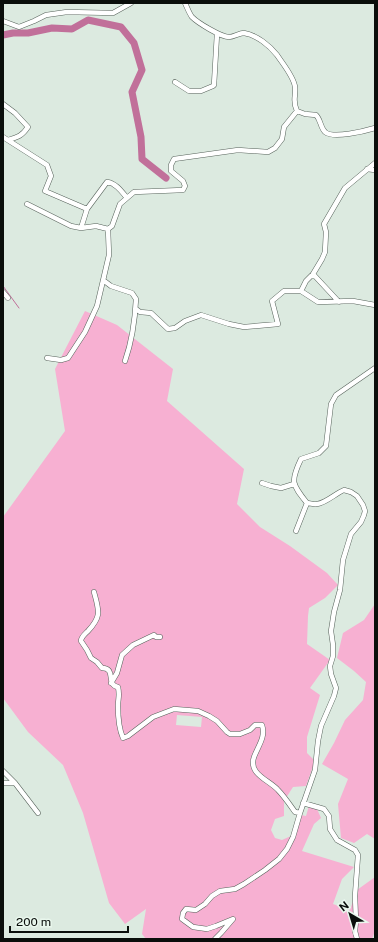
<svg xmlns="http://www.w3.org/2000/svg" width="378" height="942" font-family="'Public Sans',sans-serif">
<rect width="100%" height="100%" fill="#dceae0"/>
<!-- green -->
<path fill="#f7b0d2" fill-rule="evenodd" d="M85,311L117,325L173,369L167,401L244,469L237,504L260,527L290,546L327,573L338,585L325,598L309,608L308,616L307,644L330,660L310,688L320,695L307,737V753L315,761L306,786L293,787L284,801V816L275,819L271,830L275,838L282,840L291,836L294,840L301,815L306,816L309,806L317,809L321,818L314,824L302,851L354,867L342,879L333,904L350,910L357,890L375,877V931L372,939H146L142,934L146,909L125,924L109,903L83,813L63,765L28,732L3,698V517L65,431L55,369ZM177,715L202,717L201,727L176,725Z
M375,604V839L367,834L354,843L341,838L338,804L348,779L322,764L334,743L345,720L363,700L366,682L354,671L337,658L343,633L364,620Z"/>
<g fill="none" stroke-linecap="round" stroke-linejoin="round">
<!-- stream -->
<path stroke="#c1709a" stroke-width="1" d="M3,286L19,308"/>
<!-- river -->
<path stroke="#c1709a" stroke-width="7" d="M3,35L13,33H28L52,28L72,29L88,20L121,27L134,43L142,70L132,92L141,137L142,159L166,178"/>
<!-- street casing -->
<g stroke="#57635b" stroke-width="5.5">
<path id="street" d="M185,3C187,7 189,13 192,17C198,23 221,37 229,37C234,37 239,33 244,33C257,35 270,46 277,55C283,64 294,77 295,87C296,97 292,101 297,111L305,114L316,115C321,120 320,127 325,132C333,139 365,131 375,128
M3,21L19,27L34,21L46,15L67,12L113,13L131,3
M175,82L189,91H201L213,86L214,85L217,34
M3,104L15,113L28,127C22,136 18,137 8,140
M3,137L47,165L51,176L45,191L87,209L81,228L96,226L108,229L112,226L120,204L134,192L183,190L185,186L183,181L171,171V165L174,159L238,150L268,152L275,148L282,139L284,127L297,111
M375,163L345,188L324,224L326,232L325,252L322,259L313,274L306,281L301,291L318,302L353,301L375,305
M367,169L375,170
M27,204L71,226L81,228
M87,209L107,182C116,183 122,192 127,198
M313,274L339,302
M103,280L111,286L132,293L136,299C135,320 132,341 125,361
M3,292L8,298
M136,309L140,312L151,313L168,329L175,328L185,321L201,315L229,324L244,327L278,324L272,301L284,291H301
M47,358L61,360L68,358L85,332L97,306L109,255L108,229
M262,483L271,486L281,488L294,484
M296,531L307,503
M94,592C99,611 102,616 88,631C85,634 81,637 81,641L87,650L91,658L97,662L102,668C117,668 105,685 118,687C120,696 118,698 118,706C118,716 119,729 123,738L128,736L153,717L174,709L198,711L209,716L217,721L227,732L230,734H240L250,730L255,725H262C266,737 258,746 254,757C248,774 269,780 278,790C284,796 290,805 295,812L300,813
M111,683L117,673L122,655L133,645L154,635L156,637H160
M3,771L15,783
M3,783H15L38,813
M303,803L324,809L329,816L330,829L337,840L355,850L358,855L355,896L356,921L355,931L357,939
M215,939L221,933L233,919L216,926L207,929L193,927L182,919L183,913L186,909L196,910L205,904L212,896L220,891L235,889L244,884L265,870L279,859L287,849L293,837L300,813L315,770L318,741L321,726L334,696L336,688L331,674L330,666L333,656V645L331,631L334,612L340,590L343,560L351,534L361,522L364,515L365,511L363,505L357,496L351,492L344,490C336,493 326,503 317,504C315,505 310,503 307,503C292,484 290,482 301,459L319,453L326,446L331,404L336,395L375,368"/>
</g>
<!-- street -->
<use href="#street" stroke="#fff" stroke-width="4.5"/>
</g>
<!-- border -->
<rect width="378" height="942" fill="none" stroke="#0a0e0b" stroke-width="8"/>
<!-- north arrow -->
<g transform="translate(350 914) rotate(322)" stroke="#e9f7ed" stroke-width="3" paint-order="stroke">
<path d="M0-3L7 15L0 10L-7 15Z" fill="#0a0e0b"/>
<text y="-6" font-size="11" font-weight="bold" text-anchor="middle" fill="#0a0e0b">N</text>
</g>
<!-- scale -->
<path d="M10 926v6h118v-6" fill="none" stroke="#0a0e0b" stroke-width="2"/>
<text x="16" y="926" font-size="12" fill="#0a0e0b" stroke="#e9f7ed" stroke-width="3" paint-order="stroke">200 m</text>
</svg>
